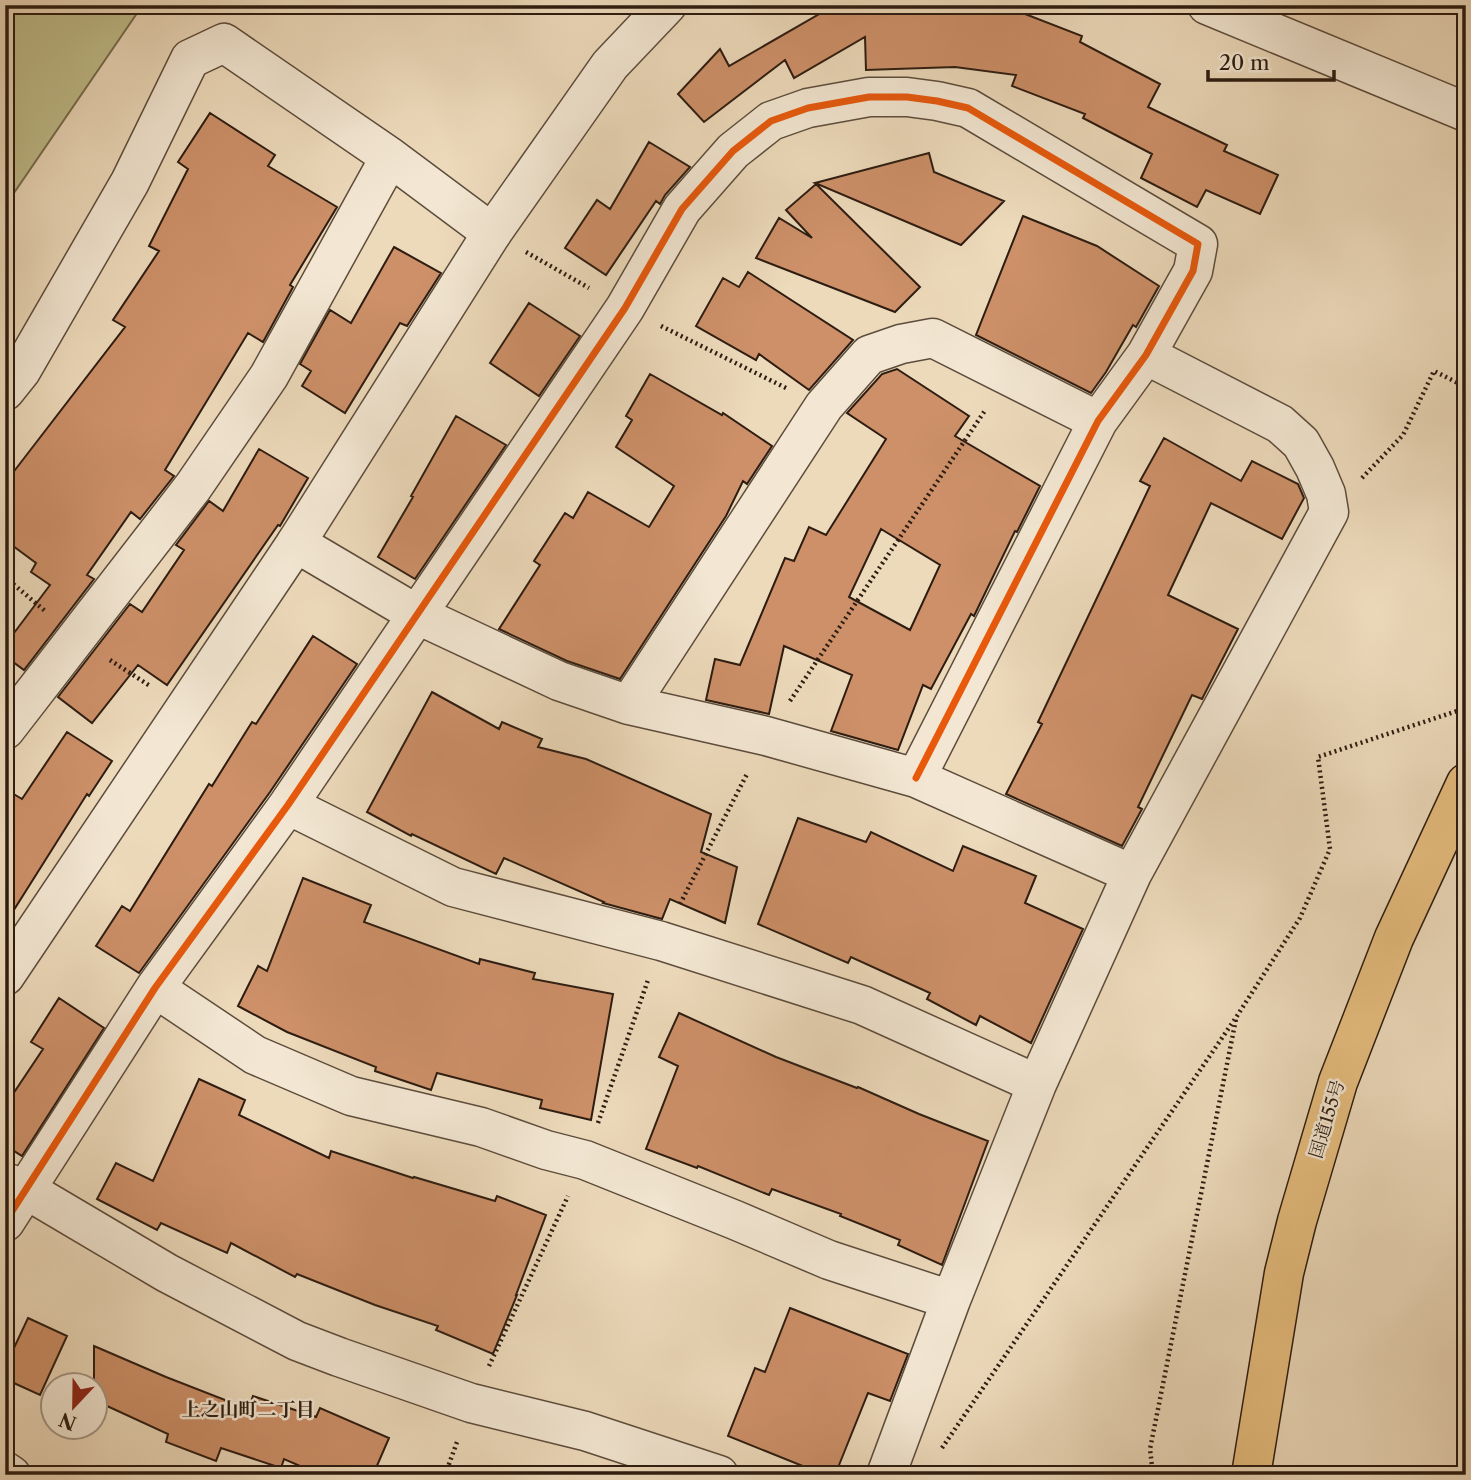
<svg xmlns="http://www.w3.org/2000/svg" width="1471" height="1480" font-family="'Libre Caslon Text','Noto Serif JP',serif">
<rect width="100%" height="100%" fill="#eddabb"/>
<filter id="stains"><feTurbulence type="fractalNoise" baseFrequency=".00286" numOctaves="4"/><feColorMatrix values="0 0 0 0 .2 0 0 0 0 .09 0 0 0 0 .02 0 0 0 .5 -.17"/></filter>
<radialGradient id="worn" r=".72"><stop offset=".6" stop-color="#630" stop-opacity="0"/><stop offset="1" stop-color="#630" stop-opacity=".3"/></radialGradient>
<!-- green -->
<path fill="#c0bd8b" stroke="#766c4e" stroke-width="2" d="M5,5H144L142,6L5,206Z"/>
<!-- building -->
<path fill="#cd9069" stroke="#2d1c11" stroke-width="2" fill-rule="evenodd" d="M835,5H967L1020,12L1082,36L1080,42L1160,84L1148,107L1227,145L1224,151L1278,175L1260,214L1206,190L1197,207L1141,178L1152,154L1083,118L1085,114L1012,86L1016,75L955,67L866,70L865,37L794,78L785,60L704,122L678,94L720,49L729,66Z
M210,113L275,155L268,166L337,207L290,285L293,287L263,342L248,333L165,470L174,476L140,519L131,512L87,575L94,579L24,670L5,656V645L50,585L31,572L36,563L5,540V483L125,327L113,320L159,251L149,246L188,169L178,162Z
M649,142L690,167L665,195L660,204L656,201L606,275L565,248L597,200L610,209Z
M929,153L934,172L1004,201L961,245L815,183Z
M816,184L920,287L895,312L756,258L779,218L812,238L786,210Z
M1023,216L1097,246L1159,286L1136,327L1133,325L1106,372L1091,393L976,335Z
M394,247L441,273L407,326L400,323L345,413L302,386L311,371L300,364L330,310L351,323Z
M748,272L853,340L809,390L759,354L756,360L696,326L723,278L739,287Z
M529,303L580,336L539,396L490,363Z
M897,369L969,416L955,436L1040,486L1017,532L1015,531L974,616L971,614L931,689L923,685L898,750L831,731L852,675L784,646L769,714L706,700L715,659L740,665L785,558L794,561L809,527L826,535L886,439L847,413L882,374ZM881,529L940,565L910,630L849,597Z
M650,374L722,415L723,413L772,446L747,484L743,481L726,516L620,679L567,661L499,629L540,565L534,561L565,513L573,518L588,492L649,527L674,486L616,447L632,420L626,416Z
M456,416L506,445L415,579L378,557L413,497L411,496Z
M1164,438L1241,481L1252,461L1298,484L1304,498L1282,539L1211,503L1168,595L1238,629L1202,699L1192,695L1138,807L1142,809L1122,846L1006,794L1042,724L1038,722L1150,486L1140,481Z
M259,449L308,478L280,526L278,525L167,685L138,665L92,723L58,697L130,604L142,612L184,550L176,545L209,501L223,511Z
M313,636L357,664L270,792L139,973L96,946L122,906L130,911L209,784L212,786L252,722L256,724Z
M432,692L499,729L502,722L542,739L538,747L586,759L711,814L701,852L737,867L725,923L670,899L662,919L603,903L604,902L504,858L496,874L412,834L411,836L367,812Z
M67,732L112,761L89,796L87,794L5,924V789L22,799Z
M798,818L866,842L871,832L953,871L963,846L1036,876L1025,903L1083,929L1031,1043L980,1016L976,1025L927,999L930,993L851,957L848,963L758,924Z
M303,878L371,905L364,922L479,964L480,959L535,973L533,979L613,994L591,1120L540,1108L542,1100L437,1073L431,1090L375,1071L376,1067L287,1032L238,1006L258,966L267,971Z
M59,998L104,1028L22,1156L5,1145V1106L43,1049L31,1042Z
M679,1013L776,1057L857,1088L858,1087L919,1114L988,1141L942,1265L898,1245L900,1240L840,1216L841,1214L772,1189L769,1195L698,1166L697,1168L646,1149L678,1066L659,1057Z
M199,1079L245,1100L239,1115L329,1158L331,1151L413,1178L414,1177L495,1201L497,1196L546,1215L516,1295H517L493,1354L436,1330L438,1326L375,1305L297,1274L295,1277L231,1243L227,1253L161,1223L157,1230L97,1199L116,1163L153,1181Z
M790,1308L908,1354L890,1401L868,1393L835,1475H825L728,1436L755,1368L765,1372Z
M28,1318L67,1336L40,1395L5,1379V1367Z
M94,1346L166,1377L248,1409L253,1396L316,1417L320,1408L389,1438L373,1475H321L284,1459L281,1468L221,1448L216,1461L166,1442L168,1434L94,1400Z"/>
<g fill="none" stroke-linecap="round" stroke-linejoin="round">
<!-- minor casing -->
<g stroke="#5d4c3c" stroke-width="41">
<path id="minor" d="M5,391L21,371L130,182L190,59L224,43L390,157L492,233
M296,543L418,615L559,681L629,705L766,736L916,778L1132,874
M629,705L824,406L869,355L901,344L933,338L1098,421
M5,730L193,487L269,376L390,157
M288,805L453,887L661,941L862,1005L1037,1084
M155,988L255,1055L351,1096L481,1127L546,1150L585,1160L735,1220L829,1260L951,1300
M5,1182L25,1189L167,1273L297,1341L339,1357L471,1403L585,1431L719,1475
M5,1222L155,988L288,805L625,308L682,209L733,151L771,121L808,108L869,97H907L937,101L968,108L1198,244L1193,271L1146,355L1098,421L916,778
M5,1471L11,1475
M886,1475L951,1300L1037,1084L1132,874L1329,512L1326,494L1315,468L1301,443L1280,424L1146,355"/>
</g>
<!-- tertiary casing -->
<g stroke="#5d4c3c" stroke-width="41">
<path id="tertiary" d="M1207,5L1466,112
M5,976L296,543L492,233L610,65L667,5"/>
</g>
<!-- trunk casing -->
<g stroke="#2d1c11" stroke-width="41">
<path id="trunk" d="M1251,1475L1284,1273L1297,1221L1338,1082L1394,938L1466,783"/>
</g>
<!-- path -->
<path stroke="#2d1c11" stroke-width="4.5" stroke-dasharray="2 3.5" stroke-linecap="butt" d="M526,252L589,288
M661,326L788,389
M1362,478L1403,435L1434,371L1466,387
M5,577L45,611
M110,660L150,686
M790,701L986,409
M680,904L748,772
M598,1123L648,980
M489,1366L568,1196
M942,1448L1237,1016L1300,918L1330,849L1318,757L1466,708
M445,1475L457,1442
M1153,1475L1150,1449L1236,1019"/>
<!-- minor -->
<use href="#minor" stroke="#f3e7d3" stroke-width="38"/>
<!-- tertiary -->
<use href="#tertiary" stroke="#f3e7d3" stroke-width="38"/>
<!-- trunk -->
<use href="#trunk" stroke="#e6bd7e" stroke-width="38"/>
<!-- cycleway casing -->
<g stroke="#f3e7d3" stroke-width="11">
<path id="cycleway" d="M5,1222L155,988L288,805L625,308L682,209L733,151L771,121L808,108L869,97H907L937,101L968,108L1198,244L1193,271L1146,355L1098,421L916,778"/>
</g>
<!-- cycleway -->
<use href="#cycleway" stroke="#e8590c" stroke-width="7"/>
</g>
<g text-anchor="middle" stroke-width="5" stroke-linejoin="round" paint-order="stroke">
<!-- street labels -->
<g font-size="18" fill="#2d1c11" stroke="#f3e7d3">
<text transform="translate(1327 1119) rotate(-73)" y="6">国道155号</text>
</g>
<!-- neighbourhood labels -->
<g font-size="19" font-weight="bold" fill="#2d1c11" stroke="#f3e7d3">
<text x="248" y="1416">上之山町二丁目</text>
</g>
</g>
<!-- margin -->
<rect width="1471" height="1480" fill="none" stroke="#eddabb" stroke-width="28"/>
<rect x="7" y="7" width="1457" height="1466" fill="none" stroke="#2d1c11" stroke-width="3.5"/>
<rect x="14" y="14" width="1443" height="1452" fill="none" stroke="#2d1c11" stroke-width="2"/>
<!-- north arrow -->
<g transform="translate(74 1406) rotate(202)"><circle r="33" fill="#f3e7d3" stroke="#a49685" stroke-width="2"/>
<path d="M0-5L12 26L0 18L-12 26Z" fill="#8f2418"/>
<text y="-10" font-size="19" font-weight="bold" text-anchor="middle" fill="#2d1c11">N</text>
</g>
<!-- scale -->
<path d="M1208 70v10h126v-10" fill="none" stroke="#2d1c11" stroke-width="3.5"/>
<text x="1219" y="70" font-size="21" fill="#2d1c11" stroke="#f3e7d3" stroke-width="5" paint-order="stroke">20 m</text>
<rect width="100%" height="100%" filter="url(#stains)"/>
<rect width="100%" height="100%" fill="url(#worn)"/>
</svg>
